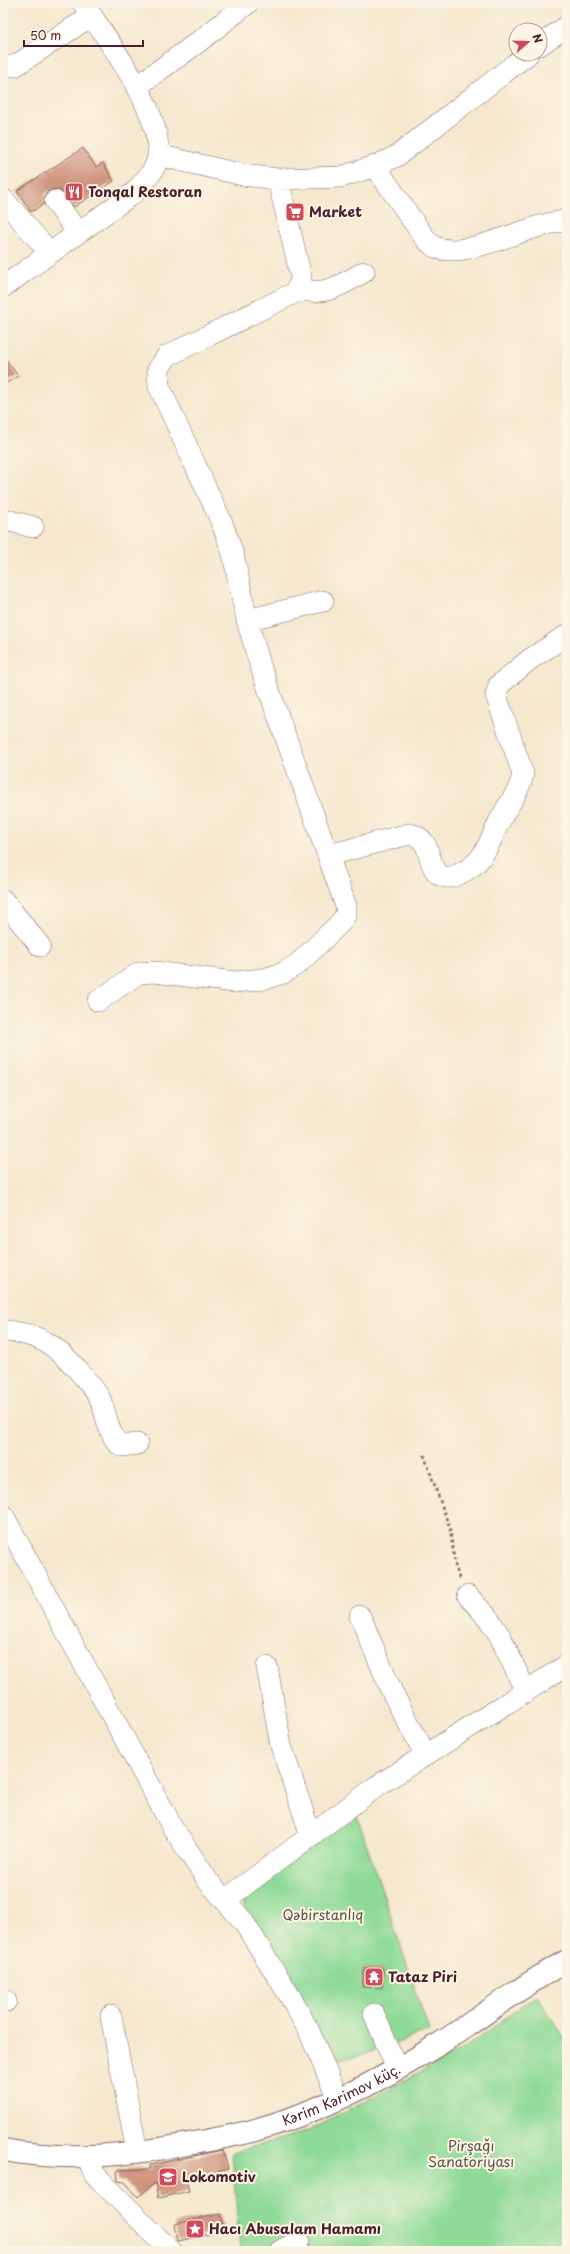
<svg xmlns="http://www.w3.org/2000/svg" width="570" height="2254" font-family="'Playpen Sans',sans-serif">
<rect width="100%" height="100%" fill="#fcf5e5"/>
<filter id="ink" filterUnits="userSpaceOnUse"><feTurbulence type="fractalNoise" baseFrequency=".025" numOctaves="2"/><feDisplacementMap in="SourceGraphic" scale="8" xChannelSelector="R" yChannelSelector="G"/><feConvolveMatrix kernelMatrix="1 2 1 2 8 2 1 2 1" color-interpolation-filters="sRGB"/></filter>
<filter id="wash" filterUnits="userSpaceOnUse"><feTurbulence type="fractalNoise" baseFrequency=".012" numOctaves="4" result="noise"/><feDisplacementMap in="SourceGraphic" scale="16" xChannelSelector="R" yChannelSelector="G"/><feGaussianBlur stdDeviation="0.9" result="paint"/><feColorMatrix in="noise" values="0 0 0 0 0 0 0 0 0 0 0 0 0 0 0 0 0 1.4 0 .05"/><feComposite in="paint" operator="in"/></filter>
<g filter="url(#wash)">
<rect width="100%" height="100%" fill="#f5e8cf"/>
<!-- green -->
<path fill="#8eda97" stroke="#6c7c61" d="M355,1810L429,2031C400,2041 367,2057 336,2059L326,2051L241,1899Z
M537,1995L567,2042V2251H240L232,2153L309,2131L463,2049Z"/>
<g id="blocks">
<!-- building -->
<path fill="#d0957f" d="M83,148L96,167L103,163L114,181L74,207L60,190L54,189L48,191L44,196V204L31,212L17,191Z
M3,355L18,376L3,385Z
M364,1968L383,1969L382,1988L362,1987Z
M223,2150L228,2169L186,2179L189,2191L158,2198L155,2183L138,2197L125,2182L118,2181L117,2170L151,2169L150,2165Z
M220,2214L224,2231L178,2241L175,2224Z"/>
</g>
</g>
<g filter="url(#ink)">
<use href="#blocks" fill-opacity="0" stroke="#866564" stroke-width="1"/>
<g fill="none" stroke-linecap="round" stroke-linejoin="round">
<!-- minor casing -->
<g stroke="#866564" stroke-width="22">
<path id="minor" d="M540,45L567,26
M3,66H15L91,16
M136,87L197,43L248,3
M158,155L243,175L278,179L341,177L375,166L397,156L528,54
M375,166L424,237C427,240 431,245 435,247C468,261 529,222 567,221
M3,199L50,253
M55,201L78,233
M3,287L135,192C144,181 158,169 158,154C161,109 107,40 83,3
M299,288C323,298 343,284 364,272
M3,519L33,527
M247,620L323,601
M329,855L409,834C436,837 424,873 445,877C450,878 455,876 459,874C485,863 489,842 500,820C508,804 520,792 523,774L496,695L499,685L529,660L567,635
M3,900L40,946
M98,1001L139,973L154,972L235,982L264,979L283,973L299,963L341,922L346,914V906L261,668L247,620L233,554L222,523L159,386L158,370L167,356L294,293L301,282V277L278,179
M6,1331C40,1334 55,1345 78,1370C85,1379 93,1387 99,1397C107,1413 107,1434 121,1446L137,1444
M3,1515L173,1828L208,1881L243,1921L291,1998L309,2031L338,2099
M468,1596L488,1618L500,1636L526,1692
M360,1616L393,1694L425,1754
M267,1667L281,1746L311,1836
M225,1900L377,1786L567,1665
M3,2002L6,2001
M374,2014L397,2069
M111,2016L137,2152
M88,2158L94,2173L100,2180L171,2251
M280,2251L299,2241"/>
</g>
<!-- major casing -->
<g stroke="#866564" stroke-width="24">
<g id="major">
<path id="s1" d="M3,2150C60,2160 108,2157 165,2148C195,2143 226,2138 255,2130C319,2112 380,2081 436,2046C480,2019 521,1985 567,1961"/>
</g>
</g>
<!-- path -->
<path stroke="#866564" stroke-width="2.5" stroke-dasharray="3 3" stroke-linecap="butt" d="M424,1455L450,1529L455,1565L460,1581"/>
<!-- minor -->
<use href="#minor" stroke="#fff" stroke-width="21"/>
<!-- major -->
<use href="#major" stroke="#fff" stroke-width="22"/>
</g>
</g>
<!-- icons -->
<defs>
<g id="restaurant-square" transform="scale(1)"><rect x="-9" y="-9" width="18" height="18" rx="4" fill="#d1495b" stroke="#fcf5e5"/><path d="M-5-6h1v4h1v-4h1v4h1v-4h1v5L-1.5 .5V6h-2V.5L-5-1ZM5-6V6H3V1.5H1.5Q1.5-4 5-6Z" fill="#fff"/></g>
<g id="supermarket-square" transform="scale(1)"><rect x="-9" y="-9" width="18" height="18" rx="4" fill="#d1495b" stroke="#fcf5e5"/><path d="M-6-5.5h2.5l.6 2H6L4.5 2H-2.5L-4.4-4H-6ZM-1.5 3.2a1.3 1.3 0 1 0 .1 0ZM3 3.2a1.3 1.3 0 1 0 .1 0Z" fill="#fff"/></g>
<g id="temple-square" transform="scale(1)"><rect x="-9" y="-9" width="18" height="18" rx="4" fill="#d1495b" stroke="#fcf5e5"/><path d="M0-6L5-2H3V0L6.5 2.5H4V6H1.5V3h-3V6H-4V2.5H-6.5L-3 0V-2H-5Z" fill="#fff"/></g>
<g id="university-square" transform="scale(1)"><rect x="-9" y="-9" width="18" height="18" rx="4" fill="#d1495b" stroke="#fcf5e5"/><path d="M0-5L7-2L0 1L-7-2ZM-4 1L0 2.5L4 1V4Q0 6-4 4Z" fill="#fff"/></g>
<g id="sight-square" transform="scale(1)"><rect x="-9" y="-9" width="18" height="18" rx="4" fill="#d1495b" stroke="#fcf5e5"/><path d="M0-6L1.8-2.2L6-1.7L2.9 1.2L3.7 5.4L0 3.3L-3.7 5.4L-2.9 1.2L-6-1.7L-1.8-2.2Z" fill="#fff"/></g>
</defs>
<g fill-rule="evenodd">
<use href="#restaurant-square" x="74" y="192"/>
<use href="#supermarket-square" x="295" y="212"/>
<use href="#temple-square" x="374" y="1977"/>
<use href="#university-square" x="168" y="2177"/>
<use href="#sight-square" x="195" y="2229"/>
</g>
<g text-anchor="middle" stroke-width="4" stroke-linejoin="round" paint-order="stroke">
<!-- poi labels -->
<g font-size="14" font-weight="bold" fill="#4a1f2b" stroke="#fcf5e5" text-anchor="start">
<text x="88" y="197">Tonqal Restoran</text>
<text x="309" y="217">Market</text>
<text x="388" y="1982">Tataz Piri</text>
<text x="182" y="2182">Lokomotiv</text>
<text x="209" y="2234">Hacı Abusalam Hamamı</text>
</g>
<!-- park labels -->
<g font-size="14" fill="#5e574b" stroke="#fcf5e5">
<text x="323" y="1920">Qəbirstanlıq</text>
<text x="471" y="2151">Pirşağı<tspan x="471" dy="16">Sanatoriyası</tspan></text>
</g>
<!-- street labels -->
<g font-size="14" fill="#4a1f2b" stroke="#fcf5e5">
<text dy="5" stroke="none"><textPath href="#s1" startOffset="348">Kərim Kərimov küç.</textPath></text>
</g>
</g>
<!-- margin -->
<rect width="570" height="2254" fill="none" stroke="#fcf5e5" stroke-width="16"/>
<!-- north arrow -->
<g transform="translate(528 42) rotate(70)"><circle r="19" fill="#fcf5e5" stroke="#b59f9b"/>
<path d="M0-3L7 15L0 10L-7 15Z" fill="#d1495b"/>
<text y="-6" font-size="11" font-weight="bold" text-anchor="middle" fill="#4a1f2b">N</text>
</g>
<!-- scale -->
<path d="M24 40v6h119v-6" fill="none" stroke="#4a1f2b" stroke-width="2"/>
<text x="30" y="40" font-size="12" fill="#4a1f2b" stroke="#fcf5e5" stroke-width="3" paint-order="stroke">50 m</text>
</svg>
